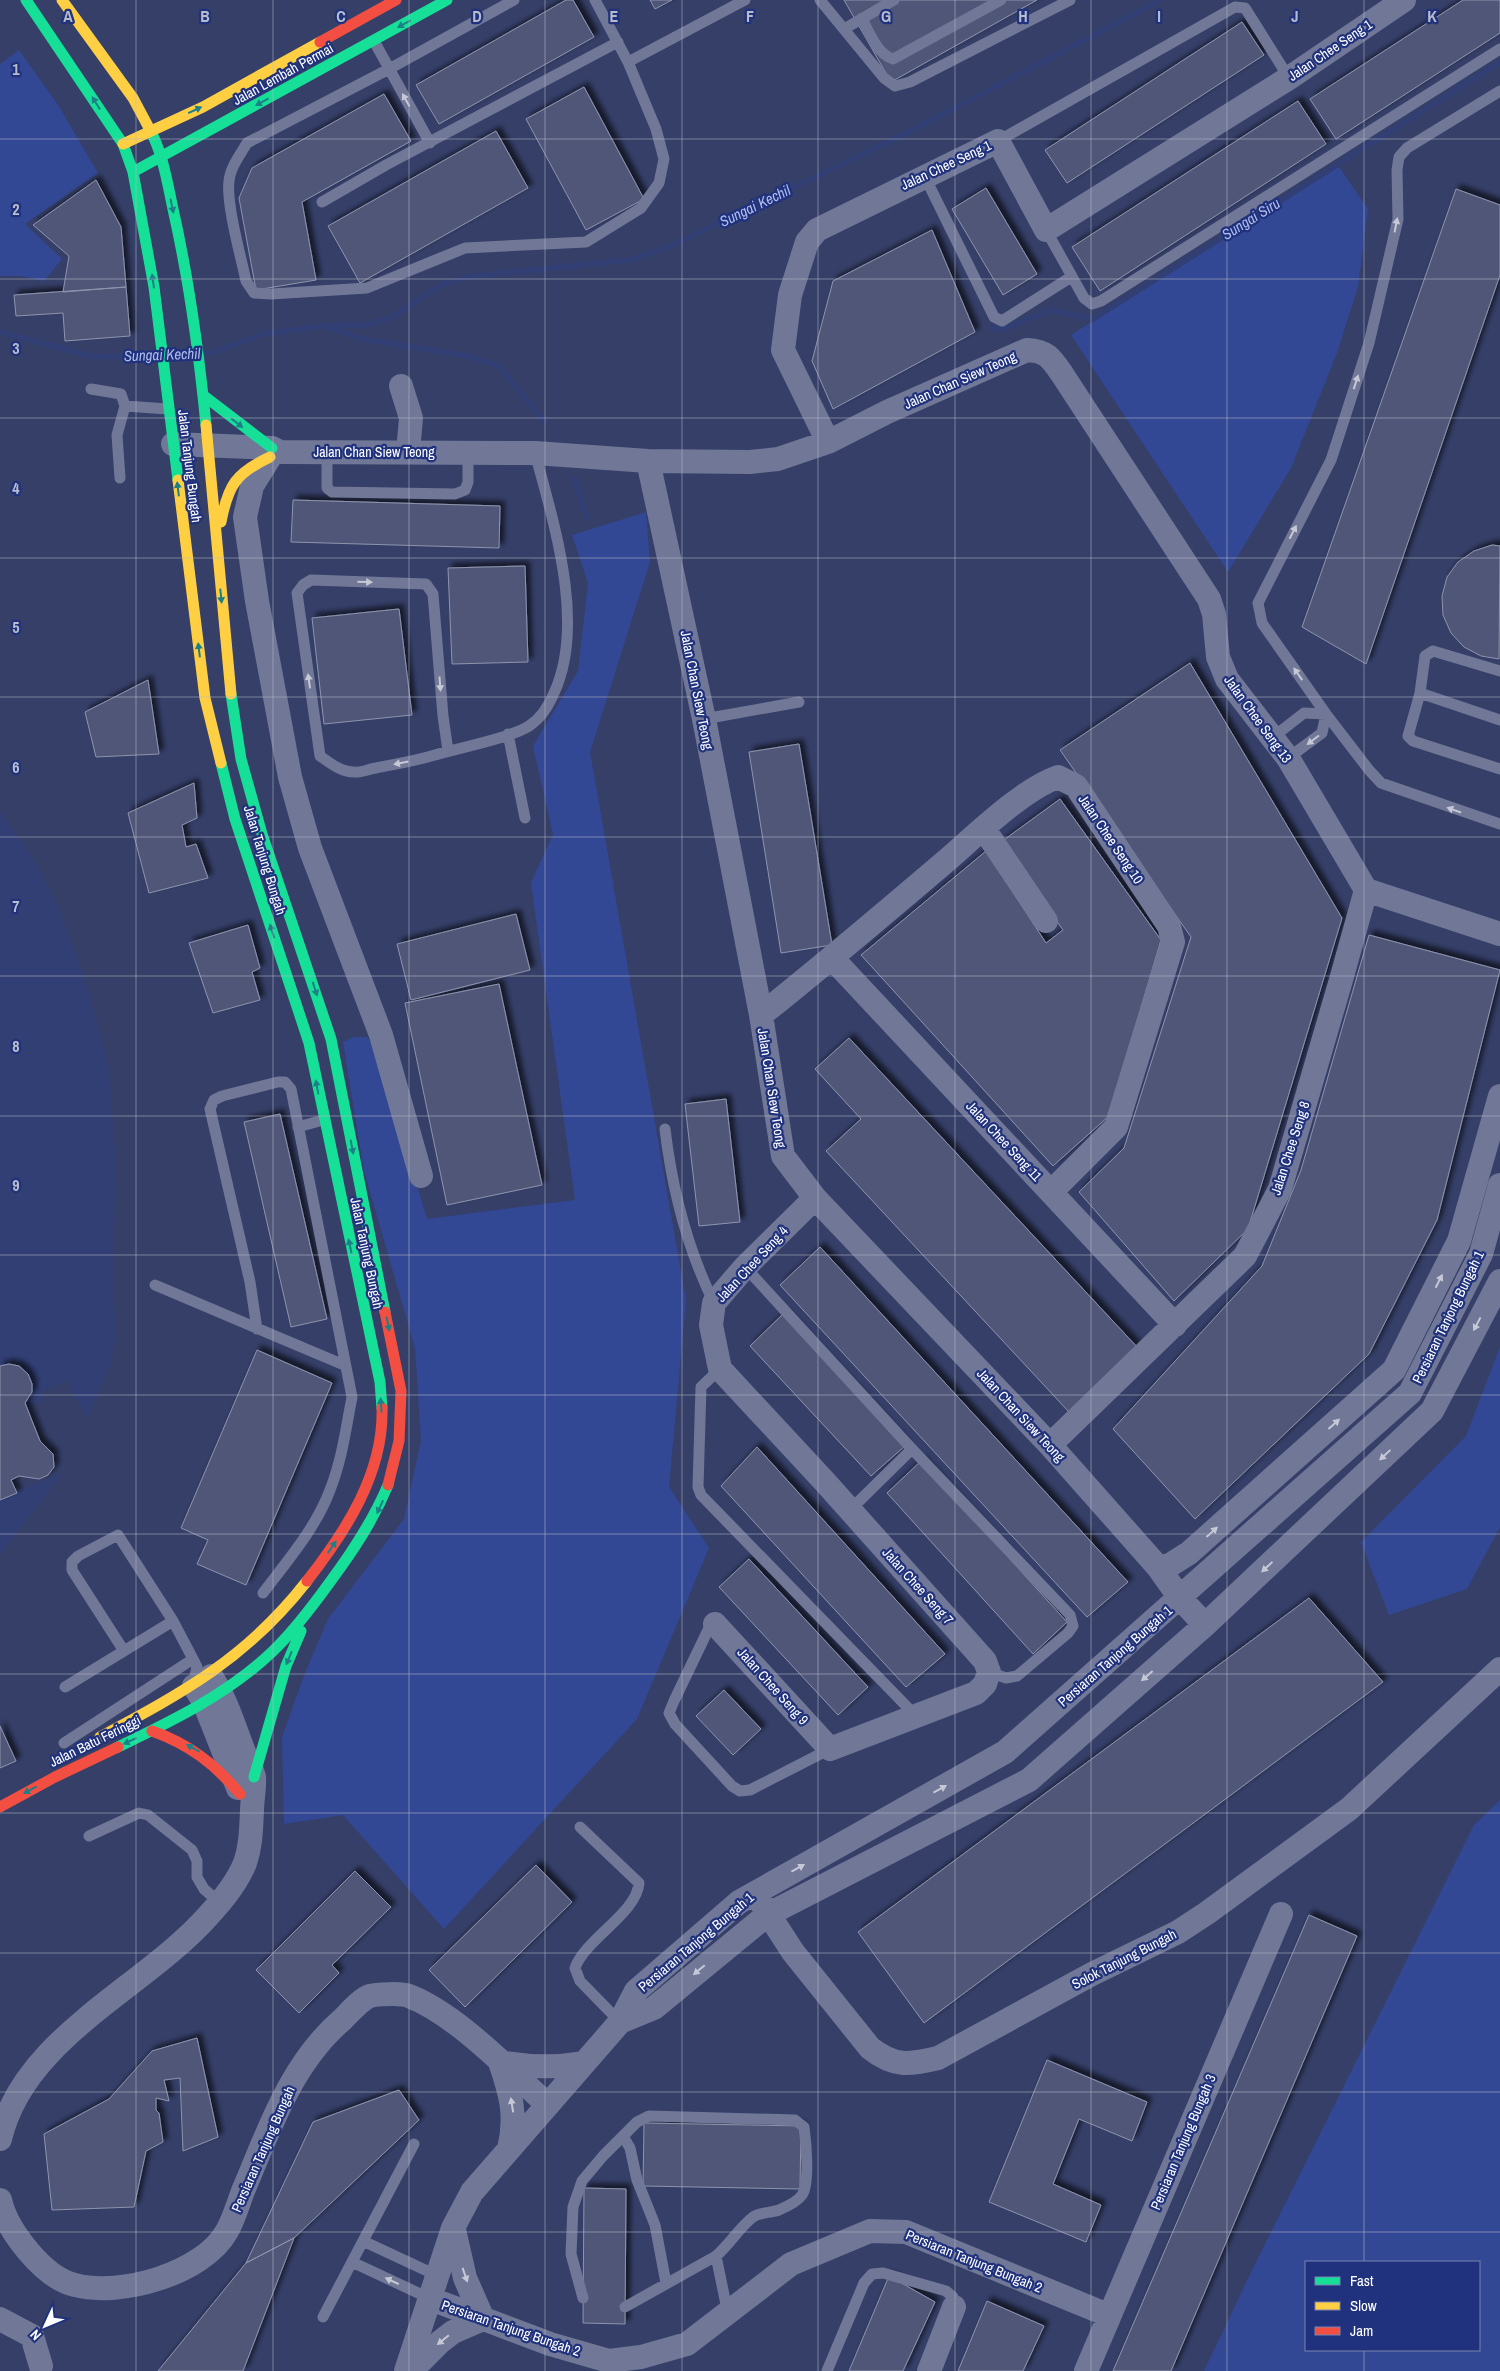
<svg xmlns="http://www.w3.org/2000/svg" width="1500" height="2371" font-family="'Archivo Narrow',sans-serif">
<defs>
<filter id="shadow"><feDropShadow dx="4.5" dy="-4.5" stdDeviation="2.5" flood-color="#0009"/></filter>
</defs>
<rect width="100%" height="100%" fill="#353f68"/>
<!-- green -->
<path fill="#334894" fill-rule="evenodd" d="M19,50L58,105L98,173L25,224L62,259L44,281L21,276H0V64Z
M1337,164L1368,209L1358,287L1337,353L1291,468L1228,572L1071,335Z
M646,512L650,562L590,752L686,1300L669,1487L709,1548L637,1719L444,1929L343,1815L284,1824L282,1737L305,1673L328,1619L404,1519L421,1441L415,1348L364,1171L343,1042L354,1037H367L376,1047L427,1219L575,1200L531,883L553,834L533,746L578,671L588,583L572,535Z
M1500,1347V1527L1467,1589L1389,1615L1361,1542L1466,1436Z
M1500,1800V2371H1204L1254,2266L1474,1825ZM1306,2262H1479V2350H1306Z"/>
<!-- water -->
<path fill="#323f75" d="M0,812L33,858L60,912L82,971L109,1066L115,1158L113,1294L116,1330L111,1363L88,1417L82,1411L68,1381L42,1391L44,1400L26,1407L25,1403L29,1398L0,1366Z
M62,1473L0,1555V1499Z"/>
<!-- pier -->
<path fill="#353f68" d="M9,1364L19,1366L28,1374L32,1384V1392L25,1403L26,1407L44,1400L42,1391L68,1380L82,1411L80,1412L67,1384L45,1392L46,1402L27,1410L0,1369Z"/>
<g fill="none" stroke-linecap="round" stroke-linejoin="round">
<!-- stream -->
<path stroke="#323f75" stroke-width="5.5" d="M990,327L1001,330L1050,310L1093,319L1500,62
M329,328L363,339L468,356L499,366L544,421
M0,332L95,357L155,355
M204,353L215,352L263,334L324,326L367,325L392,317L443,284L474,276L630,260L671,246L903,135L1161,0
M169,355L190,354
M574,479L587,517"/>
</g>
<!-- building -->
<path fill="#4f5778" stroke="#8e94ad" filter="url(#shadow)" d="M566,0H573L594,37L439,124L416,85Z
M650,0H672L655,9Z
M844,0H1037L891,82Z
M1463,0H1500V33L1336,139L1310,99Z
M1242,22L1264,55L1067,183L1045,150Z
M584,87L644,199L586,230L526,119Z
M384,94L411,141L302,202L316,280L256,290L239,198L252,168Z
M1298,101L1326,144L1100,291L1072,247Z
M496,131L528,188L360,283L328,226Z
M96,180L121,227L126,287L63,292L69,256L33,225Z
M986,188L1037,274L1003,295L952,209Z
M1456,189L1500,205V275L1366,664L1302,627Z
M932,230L975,332L833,409L812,361L833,281Z
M126,287L130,336L65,341L63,313L16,316L14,295Z
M293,500L500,506L499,548L291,542Z
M1492,545L1500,546L1499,659L1481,656L1464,647L1451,633L1443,615L1442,596L1447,577L1458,562L1474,551Z
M525,566L528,662L452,664L448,568Z
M399,609L412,715L324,724L312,618Z
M1190,663L1342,918L1248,1229L1174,1301L1079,1192L1124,1148L1191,937L1060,750Z
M148,680L159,754L96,757L85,712Z
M799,744L832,945L781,953L749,752Z
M194,783L197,818L182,825L186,847L196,844L208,878L149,893L128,813Z
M1060,799L1161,940L1109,1116L1053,1166L861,955L986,851L1046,943L1063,930L1001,842Z
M516,914L530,970L411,1000L397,944Z
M248,925L260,968L252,972L260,1000L213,1013L189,943Z
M1369,935L1500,970L1437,1220L1369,1354L1195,1519L1113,1429L1262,1266L1301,1170Z
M499,984L542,1185L447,1205L405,1003Z
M849,1038L1138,1348L1069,1412L826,1151L861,1119L815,1069Z
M726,1099L740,1222L699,1226L685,1104Z
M280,1114L327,1319L291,1327L244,1122Z
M820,1247L1128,1582L1087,1617L780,1285Z
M783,1314L905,1446L871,1476L750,1346Z
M257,1350L332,1383L246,1585L197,1564L208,1540L181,1528Z
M9,1364L19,1366L28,1374L32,1384V1392L25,1403L40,1441L53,1454L54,1467L48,1475L39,1479L19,1476L11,1480L17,1493L0,1500V1366Z
M757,1447L945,1654L906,1687L721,1486Z
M921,1461L1067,1622L1033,1654L887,1493Z
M749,1559L868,1687L838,1715L719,1587Z
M1309,1598L1383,1682L924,2023L858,1932Z
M724,1690L761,1729L733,1755L696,1716Z
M0,1726L16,1761L0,1768Z
M536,1865L572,1902L465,2007L429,1970Z
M355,1871L391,1907L332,1965L339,1973L299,2013L256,1970Z
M1309,1915L1357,1936L1171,2371H1113Z
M197,2038L218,2137L183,2151L180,2078L164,2080L169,2101L156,2098V2110L159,2113L163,2142L146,2151L134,2207L52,2210L44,2134L109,2099L152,2051Z
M1047,2060L1147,2102L1132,2141L1079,2119L1053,2184L1101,2205L1086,2242L989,2202Z
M399,2090L419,2120L294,2238L246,2263L313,2122Z
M644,2123L801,2126L800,2189L643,2186Z
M584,2188L626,2189L625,2324L583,2323Z
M294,2238L243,2371H158L246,2263Z
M889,2276L935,2302L903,2371H849Z
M987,2301L1044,2326L1023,2371H958Z"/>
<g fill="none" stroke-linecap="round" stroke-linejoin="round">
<!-- lane -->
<path stroke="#707797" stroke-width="11" d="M514,0L389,69L247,143C240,155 230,168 229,181C226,204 241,257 246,281L254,293L271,294L367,288L465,248L586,242L641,208L659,183L664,159L656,129L628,62L595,0
M820,0L884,78L895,86L910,82L1070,0
M862,18C868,31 878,55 893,59L1001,0
M844,29L894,0
M374,41L430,143
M628,62L745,0
M1500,91L1407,148L1399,157L1397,170L1398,219L1369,343L1331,460L1258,603L1262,623L1326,714L1369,770L1381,783L1500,824
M998,141L1235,7L1245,8L1289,78
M924,175L994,317L1002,321L1071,277
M322,202L386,165L618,42
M1046,230L1084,298L1092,304L1101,301L1500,49
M91,389L121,394L125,406L168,409
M327,452V488L332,492L455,494L465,490L468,482V453
M120,478L117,435L125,406
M1420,693L1425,656L1433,651L1500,671
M704,719L799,702
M1500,720L1420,693L1408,736L1413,741L1500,769
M508,734L525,818
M1272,738L1304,713L1326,714
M448,751L443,716L433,594L426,584L311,580L303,585L297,593L320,756C330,763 341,772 354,772C360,773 369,769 376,768C396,764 415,761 435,755C459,748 510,738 529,726C540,719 549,705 554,693C586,624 554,524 535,453
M1288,758L1322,733L1326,714
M298,1127L323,1120
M665,1129C672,1188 688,1250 714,1303
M745,1267L912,1449L1070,1615L1073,1626L1068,1633L1017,1676L1006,1678L989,1672
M155,1285L344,1365
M257,1329L250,1282L210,1109L214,1100L222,1096L278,1082H285L291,1089L352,1397C346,1428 342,1460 330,1490C316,1528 287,1561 263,1593
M720,1369L701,1387L698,1487L701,1495L915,1715
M850,1510L912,1449
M715,1624L708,1630L674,1701L669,1713L675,1724L732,1786L740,1791L750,1790L830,1749
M124,1651L72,1570V1562L78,1556L118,1535L173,1621L193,1659L197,1667L194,1680
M65,1687L173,1621
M64,1743L193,1659
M580,1827L639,1883C637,1913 585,1939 575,1968L580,1981L620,2022
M89,1836L139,1813L148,1815L192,1850L197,1861V1877L204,1889L220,1903
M623,2136L630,2148L637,2180L655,2225L666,2283
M363,2241L438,2276
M352,2262L431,2299
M583,2298L571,2254L573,2207L582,2181L603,2156L637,2122L649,2116L795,2120L804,2127C806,2141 810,2184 802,2195C798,2201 786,2207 779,2210C771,2213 760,2212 753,2217C739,2228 730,2244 716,2256
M625,2307L716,2256L728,2314
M323,2317L414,2144
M827,2371L864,2283L872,2274L883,2273L946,2291L953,2297L954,2307"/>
<!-- street -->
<path stroke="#707797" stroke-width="24" d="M401,386L411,418L408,452
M828,442L783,350L790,295L807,242L817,230L998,141L1046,230L1289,78L1404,0
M173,444L272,448L280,452L535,453L648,461L750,462L778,459L828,442L887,412L1027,350C1047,351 1051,358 1062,374L1209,599L1214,614L1218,657L1227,679L1288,758L1366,890L1500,934
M270,457L252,486L245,517L257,601L290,777L310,848L381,1035L421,1176
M648,461L704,719L761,1015L783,1156L815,1198L1050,1445L1158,1567L1180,1598L1205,1625
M984,829L1046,921
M832,958L1175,1325
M761,1015C824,965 885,913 946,861C975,836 1023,789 1058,777L1076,786L1169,926L1173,942L1116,1127L1052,1191
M1050,1445L1245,1256L1280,1189L1341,980L1366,890
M1158,1567L1170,1565L1189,1553L1394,1370L1459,1241L1500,1096
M715,1624L830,1749L976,1693L985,1684L989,1672L985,1661L825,1482L720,1369L711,1325L714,1303L745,1267L815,1198
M194,1686L204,1702L238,1788
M760,1901L793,1952L870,2048C894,2067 909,2065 938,2058L1092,1974L1178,1932L1207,1913L1349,1809L1500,1669
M620,2022L654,2008L767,1915L1029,1780L1205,1625L1432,1411L1500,1281
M0,2139C23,2038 143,1989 208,1916C223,1900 237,1883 245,1863C251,1846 251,1829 252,1811C252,1800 255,1787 254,1777C252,1769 247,1760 244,1752C234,1726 226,1699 211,1676
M509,2149C517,2116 511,2094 500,2062C528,2067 555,2068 583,2063
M0,2200C7,2231 44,2278 75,2285C120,2297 203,2274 227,2231C234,2219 238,2204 243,2191C269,2130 291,2063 343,2019C350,2012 361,1999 370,1996C376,1994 404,1993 409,1996C456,2014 509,2070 548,2105
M431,2299L550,2344L609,2361L641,2357L687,2344L791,2264L870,2231L906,2232L1108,2315
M0,2319L32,2336L41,2366
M406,2371L453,2228L472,2192L620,2022L636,1991L739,1902L1005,1752L1410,1393L1481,1254L1500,1185
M411,2371L440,2342L453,2332L483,2319L465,2278L454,2230
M929,2371L954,2307
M1086,2371L1281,1914"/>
<!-- fast -->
<path stroke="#16e098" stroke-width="11" d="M26,0L123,144L133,172L154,287L178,480
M149,128C163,153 167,181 173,209C189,280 199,353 206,425
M133,172L447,0
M203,395L272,448
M231,694L241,759L262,834L331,1039L385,1312
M221,763L235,819L309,1043L380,1382L382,1408
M118,1747C172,1721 228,1694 272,1652C294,1631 312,1607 330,1582C353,1551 373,1521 388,1485
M254,1777L286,1666L301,1631"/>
<!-- slow -->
<path stroke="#ffcf43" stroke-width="11" d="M62,0L133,98L149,128
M123,144L203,107L320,42
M206,425L231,694
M178,480L205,698L221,763
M221,522C228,485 236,473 270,457
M100,1737C184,1692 247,1658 307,1581"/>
<!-- jam -->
<path stroke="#f24e42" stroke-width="11" d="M320,42L396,0
M385,1312L401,1391L399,1441L388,1485
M307,1581C346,1531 384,1473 382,1408
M152,1731C189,1744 215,1764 240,1794
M0,1807L55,1777L118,1747"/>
</g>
<!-- one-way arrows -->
<defs><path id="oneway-solid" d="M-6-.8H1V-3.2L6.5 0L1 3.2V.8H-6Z" transform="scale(1.25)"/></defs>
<g fill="#1c8089">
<use href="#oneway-solid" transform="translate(404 24) rotate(151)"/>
<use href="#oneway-solid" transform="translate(262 102) rotate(151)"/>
<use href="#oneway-solid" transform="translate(96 103) rotate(-122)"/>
<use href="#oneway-solid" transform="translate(195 110) rotate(-25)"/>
<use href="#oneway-solid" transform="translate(172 206) rotate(78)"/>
<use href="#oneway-solid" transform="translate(153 281) rotate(-98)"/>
<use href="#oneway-solid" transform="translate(237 423) rotate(38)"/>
<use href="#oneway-solid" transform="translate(178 489) rotate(-97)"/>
<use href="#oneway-solid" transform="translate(221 596) rotate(84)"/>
<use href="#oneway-solid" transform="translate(199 650) rotate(-97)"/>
<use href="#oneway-solid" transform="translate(272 931) rotate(-108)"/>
<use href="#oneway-solid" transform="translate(315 989) rotate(72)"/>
<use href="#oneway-solid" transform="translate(317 1087) rotate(-101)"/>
<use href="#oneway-solid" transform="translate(352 1147) rotate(79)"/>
<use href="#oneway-solid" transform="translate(350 1246) rotate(-102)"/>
<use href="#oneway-solid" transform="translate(388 1324) rotate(79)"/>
<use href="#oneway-solid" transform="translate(381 1405) rotate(-94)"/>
<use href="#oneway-solid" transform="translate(380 1507) rotate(115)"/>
<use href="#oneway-solid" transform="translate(332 1547) rotate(-55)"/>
<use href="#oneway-solid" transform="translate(289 1658) rotate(113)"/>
<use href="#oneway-solid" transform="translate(130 1741) rotate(155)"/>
<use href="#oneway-solid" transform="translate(193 1748) rotate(-150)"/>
<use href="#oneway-solid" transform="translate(30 1790) rotate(151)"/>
</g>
<g fill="#c6c9d5">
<use href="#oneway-solid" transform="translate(406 100) rotate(-119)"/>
<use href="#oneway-solid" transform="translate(1396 225) rotate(-79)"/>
<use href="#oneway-solid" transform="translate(1356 382) rotate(-72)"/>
<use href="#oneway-solid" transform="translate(1293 532) rotate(-63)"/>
<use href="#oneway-solid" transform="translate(365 582) rotate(1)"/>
<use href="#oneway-solid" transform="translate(1298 674) rotate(-125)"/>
<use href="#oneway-solid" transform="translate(309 681) rotate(-98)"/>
<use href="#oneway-solid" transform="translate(440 684) rotate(86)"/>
<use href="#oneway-solid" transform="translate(1313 740) rotate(143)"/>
<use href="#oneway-solid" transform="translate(401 763) rotate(169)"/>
<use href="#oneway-solid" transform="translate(1454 810) rotate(-161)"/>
<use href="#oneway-solid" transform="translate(1439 1281) rotate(-63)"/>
<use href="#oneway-solid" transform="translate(1477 1324) rotate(118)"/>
<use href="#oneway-solid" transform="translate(1334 1424) rotate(-42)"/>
<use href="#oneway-solid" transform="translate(1385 1455) rotate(137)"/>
<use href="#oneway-solid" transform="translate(1212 1532) rotate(-42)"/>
<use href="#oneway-solid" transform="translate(1267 1567) rotate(137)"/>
<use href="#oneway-solid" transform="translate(1147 1676) rotate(139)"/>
<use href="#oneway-solid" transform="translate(940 1789) rotate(-29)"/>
<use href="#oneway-solid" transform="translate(798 1868) rotate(-29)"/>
<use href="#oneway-solid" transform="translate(699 1970) rotate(140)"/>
<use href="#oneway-solid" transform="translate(512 2105) rotate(-99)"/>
<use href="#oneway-solid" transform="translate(465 2275) rotate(71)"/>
<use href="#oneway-solid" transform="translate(392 2281) rotate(-155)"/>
<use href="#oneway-solid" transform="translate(443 2340) rotate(141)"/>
</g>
<!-- grid -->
<path fill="none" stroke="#b8bcca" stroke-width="1" stroke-opacity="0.55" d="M136,0V2371M273,0V2371M409,0V2371M545,0V2371M682,0V2371M818,0V2371M955,0V2371M1091,0V2371M1227,0V2371M1364,0V2262M0,139H1500M0,279H1500M0,418H1500M0,558H1500M0,697H1500M0,837H1500M0,976H1500M0,1116H1500M0,1255H1500M0,1395H1500M0,1534H1500M0,1674H1500M0,1813H1500M0,1953H1500M0,2092H1500M0,2232H1500M1364,2350V2371"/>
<g text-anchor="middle" stroke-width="4.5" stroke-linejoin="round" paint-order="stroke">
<!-- street labels -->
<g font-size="14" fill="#fff" stroke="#20327d">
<text transform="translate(1330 50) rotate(-34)" y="5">Jalan Chee Seng 1</text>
<text transform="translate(283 74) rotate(-29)" y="5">Jalan Lembah Permai</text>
<text transform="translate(946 165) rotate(-25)" y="5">Jalan Chee Seng 1</text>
<text transform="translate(960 380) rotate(-24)" y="5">Jalan Chan Siew Teong</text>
<text x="374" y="457">Jalan Chan Siew Teong</text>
<text transform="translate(190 466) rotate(83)" y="5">Jalan Tanjung Bungah</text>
<text transform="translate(697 690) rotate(79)" y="5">Jalan Chan Siew Teong</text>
<text transform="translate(1258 719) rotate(54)" y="5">Jalan Chee Seng 13</text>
<text transform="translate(1111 839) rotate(56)" y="5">Jalan Chee Seng 10</text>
<text transform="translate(265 860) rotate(73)" y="5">Jalan Tanjung Bungah</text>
<text transform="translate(772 1088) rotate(81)" y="5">Jalan Chan Siew Teong</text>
<text transform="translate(1004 1141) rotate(47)" y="5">Jalan Chee Seng 11</text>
<text transform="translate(1290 1148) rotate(-72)" y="5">Jalan Chee Seng 8</text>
<text transform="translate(367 1253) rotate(78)" y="5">Jalan Tanjung Bungah</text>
<text transform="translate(752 1264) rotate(-47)" y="5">Jalan Chee Seng 4</text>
<text transform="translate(1448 1317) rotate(-64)" y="5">Persiaran Tanjong Bungah 1</text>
<text transform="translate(1021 1415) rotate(47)" y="5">Jalan Chan Siew Teong</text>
<text transform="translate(918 1586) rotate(48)" y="5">Jalan Chee Seng 7</text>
<text transform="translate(1115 1656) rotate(-41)" y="5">Persiaran Tanjong Bungah 1</text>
<text transform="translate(773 1686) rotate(48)" y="5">Jalan Chee Seng 9</text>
<text transform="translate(95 1741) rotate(-26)" y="5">Jalan Batu Feringgi</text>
<text transform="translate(696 1942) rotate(-40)" y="5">Persiaran Tanjong Bungah 1</text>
<text transform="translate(1124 1959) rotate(-27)" y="5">Solok Tanjung Bungah</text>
<text transform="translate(1183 2142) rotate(-67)" y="5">Persiaran Tanjung Bungah 3</text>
<text transform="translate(263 2149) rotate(-66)" y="5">Persiaran Tanjung Bungah</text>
<text transform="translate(974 2261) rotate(22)" y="5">Persiaran Tanjung Bungah 2</text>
<text transform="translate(511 2328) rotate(19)" y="5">Persiaran Tanjung Bungah 2</text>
</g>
<!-- water labels -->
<g font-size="15" font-style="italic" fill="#afbcee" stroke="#20327d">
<text transform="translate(755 206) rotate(-26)" y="5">Sungai Kechil</text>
<text transform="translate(1251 219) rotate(-32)" y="5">Sungai Siru</text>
<text transform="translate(162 355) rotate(-2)" y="5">Sungai Kechil</text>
</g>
</g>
<g font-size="16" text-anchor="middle" font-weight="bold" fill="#b8bcca" stroke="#20327d" stroke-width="4.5" stroke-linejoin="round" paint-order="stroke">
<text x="68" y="22">A</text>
<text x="205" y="22">B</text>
<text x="341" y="22">C</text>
<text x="477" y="22">D</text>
<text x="614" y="22">E</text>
<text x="750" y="22">F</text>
<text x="886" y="22">G</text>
<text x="1023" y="22">H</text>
<text x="1159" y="22">I</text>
<text x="1295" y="22">J</text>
<text x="1432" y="22">K</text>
<text x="16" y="75">1</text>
<text x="16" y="215">2</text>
<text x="16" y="354">3</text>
<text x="16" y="494">4</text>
<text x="16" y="633">5</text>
<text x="16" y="773">6</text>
<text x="16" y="912">7</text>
<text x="16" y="1052">8</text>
<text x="16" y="1191">9</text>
</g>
<!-- legend -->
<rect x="1305" y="2261" width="175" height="90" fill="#20327d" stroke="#7984b1"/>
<rect x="1315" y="2277" width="25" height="8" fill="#16e098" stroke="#7984b1"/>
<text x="1350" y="2286" font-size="15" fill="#ffffff">Fast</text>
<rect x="1315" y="2302" width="25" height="8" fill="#ffcf43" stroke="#7984b1"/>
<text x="1350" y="2311" font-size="15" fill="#ffffff">Slow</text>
<rect x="1315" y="2327" width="25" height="8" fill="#f24e42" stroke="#7984b1"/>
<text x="1350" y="2336" font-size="15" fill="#ffffff">Jam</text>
<!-- north arrow -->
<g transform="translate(45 2326) rotate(226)" stroke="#20327d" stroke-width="4" paint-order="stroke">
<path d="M0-4L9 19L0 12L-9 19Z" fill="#ffffff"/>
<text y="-8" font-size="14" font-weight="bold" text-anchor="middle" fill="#ffffff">N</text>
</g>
</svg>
